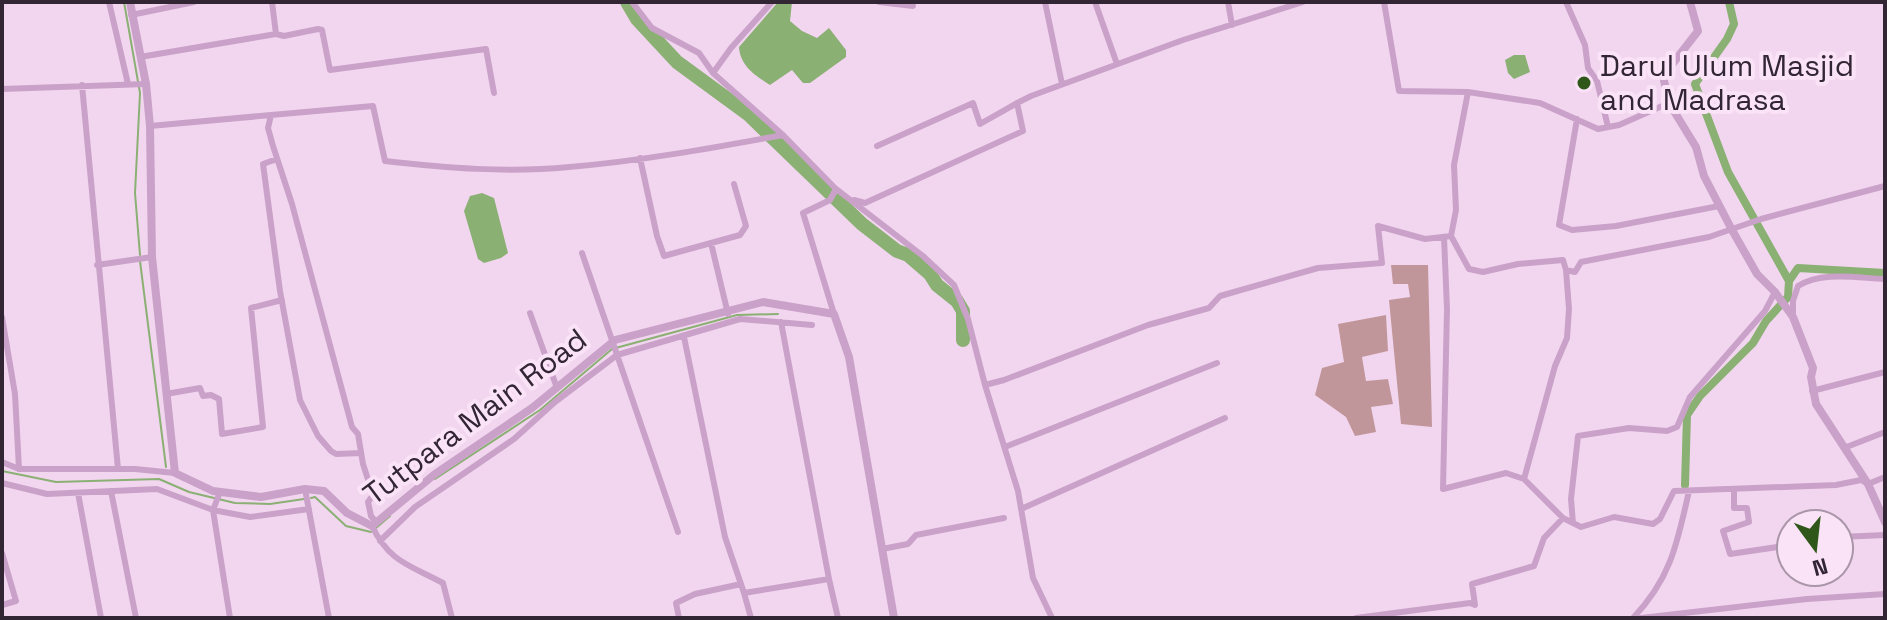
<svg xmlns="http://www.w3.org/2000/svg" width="1887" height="620" font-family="'Space Grotesk',sans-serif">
<rect width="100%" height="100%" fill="#f2d6ef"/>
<!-- green -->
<path fill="#c1969a" d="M1391,265H1428L1432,427L1401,424L1389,300L1410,297L1408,284H1393Z
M1386,315L1388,351L1362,357L1366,381L1388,379L1393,404L1371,407L1376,432L1355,436L1346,417L1315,395L1322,368L1344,362L1338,324Z"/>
<!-- water -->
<path fill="#8bb074" d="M778,2H792L790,21L802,31L817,38L829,28L846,50V57L810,83H803L792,70L770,85C756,76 740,66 739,47Z
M1514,55H1525L1530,72L1514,79L1508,73L1505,60Z
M482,193L494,198L508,253L501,258L484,263L478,259L464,211L470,196Z"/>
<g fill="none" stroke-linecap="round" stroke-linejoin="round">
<!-- stream -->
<path stroke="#8bb074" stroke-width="2" d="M124,2L140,93L135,193L140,255
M140,261L166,467
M2,471L56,482L159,479L189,492L235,503L270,504L304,499
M435,479L540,410L612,349L737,315L778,314
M311,498L315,497L346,526L371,532
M376,528L390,516"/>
<!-- canal -->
<path stroke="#8bb074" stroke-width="8" d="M1729,2L1734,24L1727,39L1695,84L1728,172L1789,281
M1685,485L1687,415L1700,396L1753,343L1766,321L1788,297L1789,281L1798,268L1885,273"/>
<!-- river -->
<path stroke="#8bb074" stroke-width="14" d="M627,2L637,19L677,62L748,114L862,224L897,251L908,255L930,274L937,285L957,301L963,311V340"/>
<!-- minor -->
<path stroke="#caa2c9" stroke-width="6" d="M109,2L128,84
M272,2L276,34L284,36L318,29L322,30L330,70L486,49L494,93
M632,2L652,28L699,53L713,73L783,135L835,188L923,256L954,285L968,319L985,385L1018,491L1033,578L1052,618
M879,2L913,6L912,2
M1045,2L1062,84
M1095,2L1117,64
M1228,2L1232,25
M1384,2L1399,91L1468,92L1540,103L1598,129L1619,125L1669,103
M1566,2L1585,45L1588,68L1597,81L1608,127
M131,15L194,2
M140,57L276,34
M713,73L731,48L772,2
M82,85L118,469
M2,89L146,84
M271,115L373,106L385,161C446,168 508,173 569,167C641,161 712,148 783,135
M1577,119L1559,225L1572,230L1616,226L1719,206
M150,126L271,115L268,128L273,146L292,204L352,427L358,434L363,464L373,495L368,502L371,516L376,522
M877,146L973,103L980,124L1017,103
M640,158L657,236L664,256L711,243
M277,159L263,164L280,291L300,400L318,436L331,451L336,454L361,453
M854,200L865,203L1023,131L1017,103L1031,96L1183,40L1303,2
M1451,236L1456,210L1454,165L1468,92
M1444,237L1447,309L1443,489L1506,473L1524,479L1563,518L1581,527L1614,517L1653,524L1660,519L1674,491L1836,485L1861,480L1868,484L1885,477
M582,253L678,532
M97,265L152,257
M530,313L557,388
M728,314L711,243L740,235L746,226L734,184
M834,314L803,213L830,200L836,189
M2,317L15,394L19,469
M1793,317V301L1798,286C1822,271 1857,278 1885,279
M781,322L829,579L838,618
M684,337L725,537L744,593
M985,385L1004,380L1148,325L1209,308L1220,296L1318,268L1382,263L1378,226L1425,239L1451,236L1469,269L1483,272L1518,264L1563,260L1566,270L1575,272L1581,262L1709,237L1761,219L1885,186
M1812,391L1885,372
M166,394L200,388L203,396L211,395L219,399L222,434L263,427L251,308L282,300
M1005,447L1217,363
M1844,448L1885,432
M2,462L19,469H135L175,473
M1524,479L1555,366L1567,338L1569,309L1566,270
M2,483L47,494L157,489L213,510L250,517L309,509
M305,489L329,618
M1734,489V508H1747L1749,522L1723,531L1730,554L1791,545
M111,491L136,618
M220,492L213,510L230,618
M78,493L101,618
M1021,509L1225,418
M1573,523L1571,499L1578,436L1629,428L1667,431L1677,427L1690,397L1765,311L1775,292
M372,526C390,563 410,565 443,583L452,618
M1839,537L1885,535
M380,541L415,507L514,439L555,402L617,355L740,319L812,325
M882,549L908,544L916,535L1004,518
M2,553L16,601L2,605
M679,618L676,603L695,594L741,584
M751,618L744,593L829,579
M1356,618L1470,603L1475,605L1472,584L1534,566L1544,538L1563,518
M1633,618C1671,578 1677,544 1689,491
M1641,618L1807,599L1885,594"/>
<!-- tertiary -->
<path stroke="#caa2c9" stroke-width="8" d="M130,2L146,84L150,126L152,257L175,473L213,491L261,497L305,489L324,491L347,513L372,526L435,474L532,408L615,340L763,302L834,314L849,357L894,618
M1690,2L1698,31L1663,76L1669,103L1696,147L1704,176L1732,230L1757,274L1775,292L1793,317L1813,368L1811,377L1816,404L1868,484L1885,522"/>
</g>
<!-- markers -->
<circle fill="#2f5719" stroke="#fae2f7" stroke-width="3" cx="1584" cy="83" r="8"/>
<g text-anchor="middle" stroke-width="8" stroke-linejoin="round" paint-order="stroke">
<!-- poi labels -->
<g font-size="30" fill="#322534" stroke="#fae2f7" text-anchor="start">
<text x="1600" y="76">Darul Ulum Masjid<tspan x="1600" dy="34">and Madrasa</tspan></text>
</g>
<!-- street labels -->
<g font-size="30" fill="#322534" stroke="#fae2f7">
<text transform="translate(475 417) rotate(-37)" y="10">Tutpara Main Road</text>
</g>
</g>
<!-- border -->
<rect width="1887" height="620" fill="none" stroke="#322534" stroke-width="8"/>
<!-- north arrow -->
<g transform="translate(1815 548) rotate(165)"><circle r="38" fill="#fae2f7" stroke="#aa96a9" stroke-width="2"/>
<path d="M0-6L14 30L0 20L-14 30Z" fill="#2f5719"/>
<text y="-12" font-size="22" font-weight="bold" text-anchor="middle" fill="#322534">N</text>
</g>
</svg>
